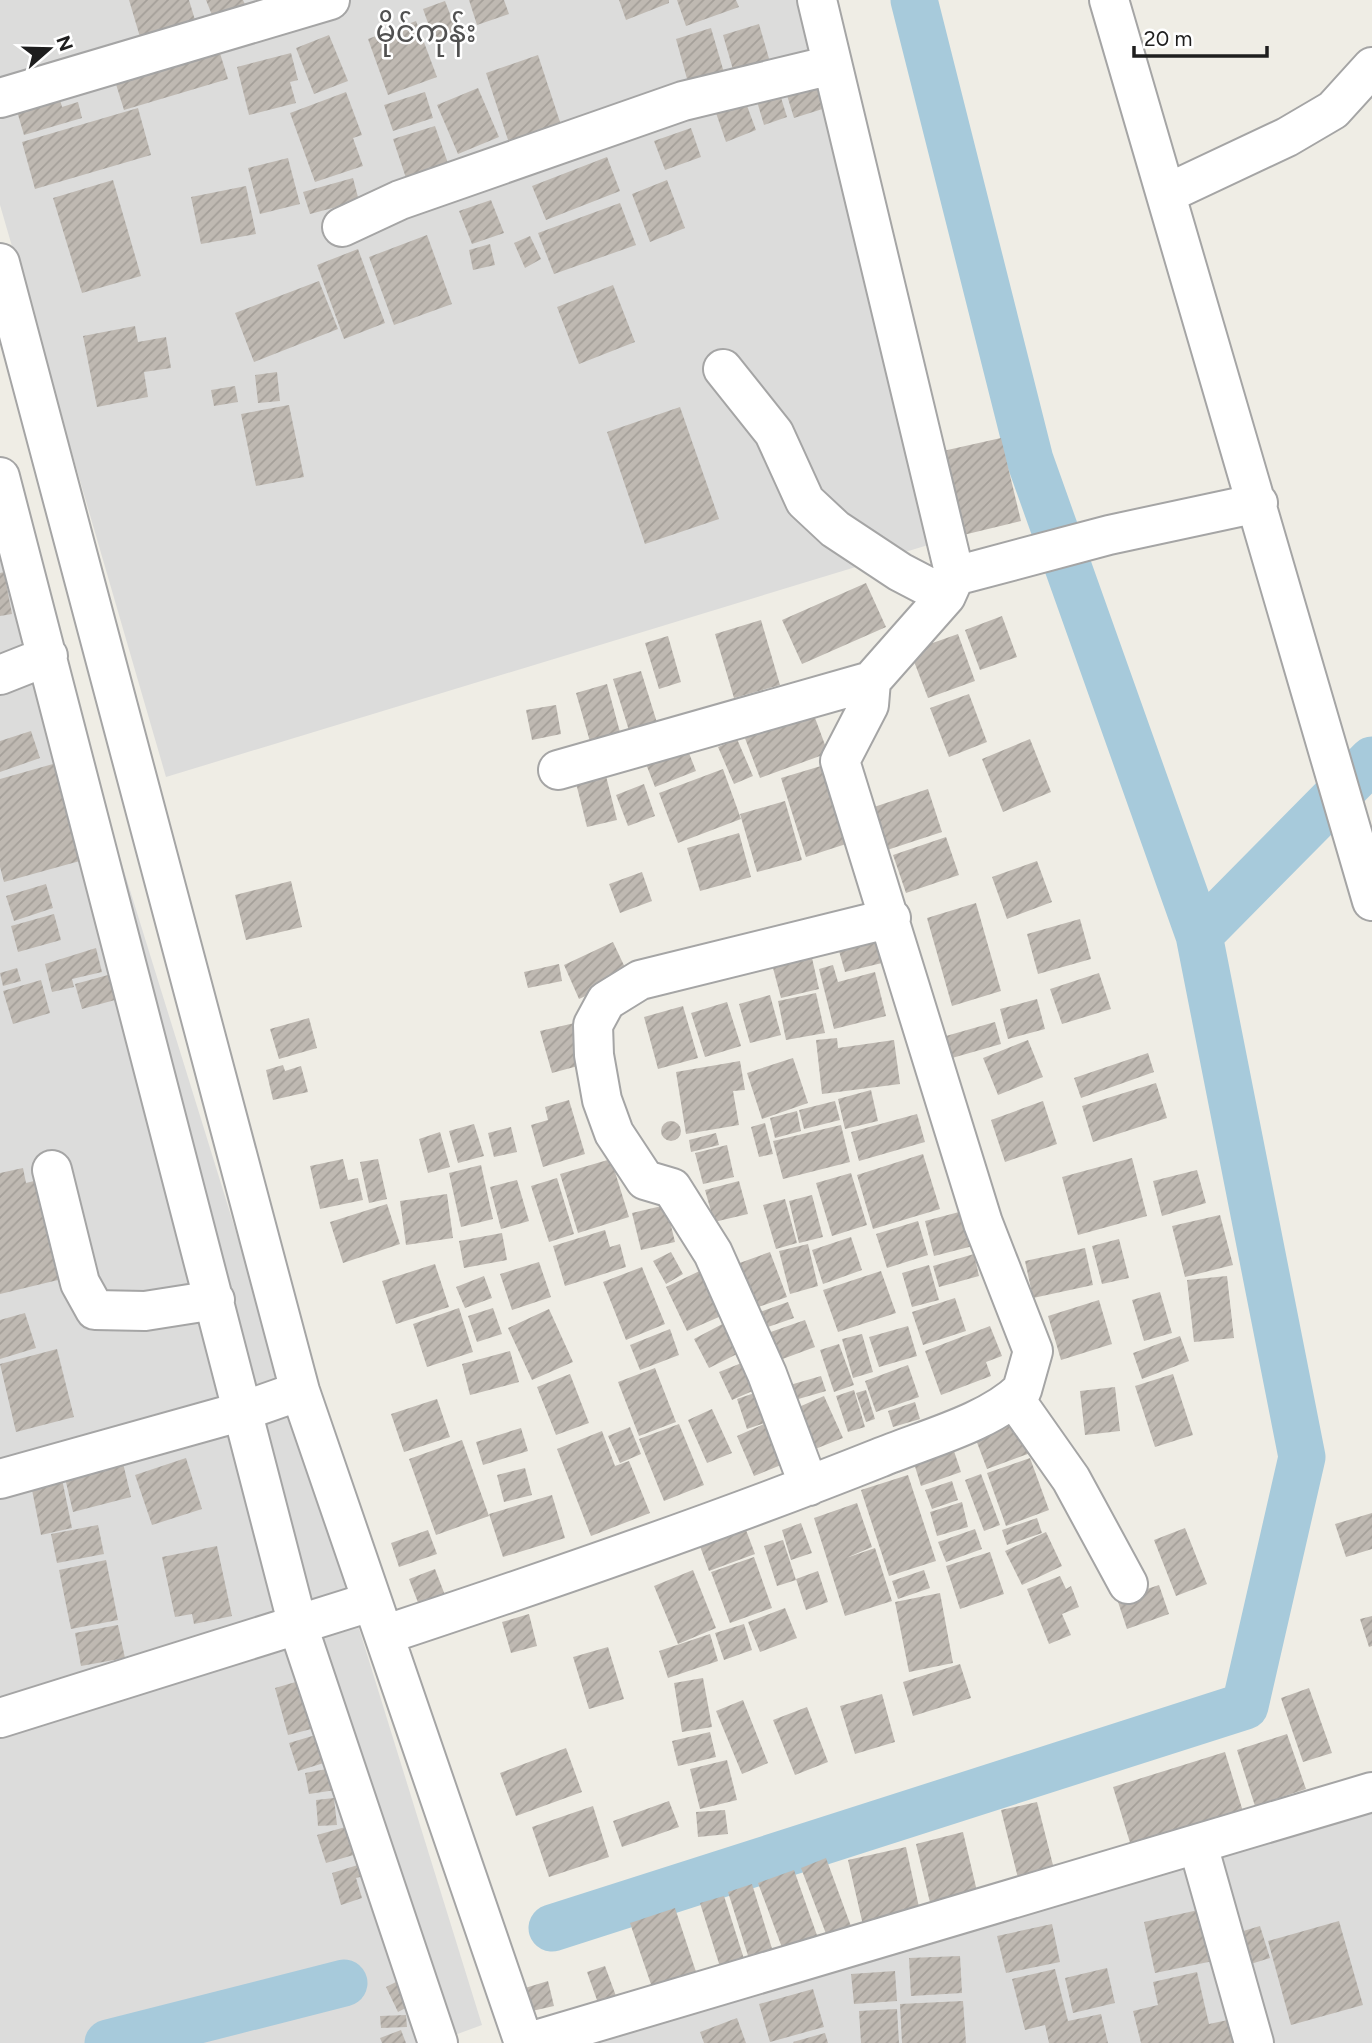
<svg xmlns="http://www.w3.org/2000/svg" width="1372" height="2043" font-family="Figtree,'Noto Sans Myanmar',sans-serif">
<defs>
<pattern id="building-hatch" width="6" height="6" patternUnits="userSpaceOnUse" patternTransform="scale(1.75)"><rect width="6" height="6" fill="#bfb9b2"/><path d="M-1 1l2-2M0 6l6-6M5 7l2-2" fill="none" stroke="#a49f99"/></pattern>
</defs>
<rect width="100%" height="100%" fill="#efede5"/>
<!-- residential -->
<path fill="#dcdcdb" d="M0,0H832L938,542L166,777L0,205Z
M0,471L482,2025L433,2043H0Z
M1372,1798V2043H566Z"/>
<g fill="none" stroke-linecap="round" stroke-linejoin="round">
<!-- canal -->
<path stroke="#a7cadb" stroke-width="47" d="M1199,935L1372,760
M552,1928L1245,1706L1302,1457L1199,935L1030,460L914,0
M108,2043L344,1983"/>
</g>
<!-- building -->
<path fill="url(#building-hatch)" d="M129,0H189L198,30L143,47Z
M206,0H243L248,11L216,25Z
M469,0H504L509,14L477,25Z
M619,0H669V3L626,20Z
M677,0H736L739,7L686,26Z
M445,1L457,32L434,40L423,9Z
M416,21L437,77L388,95L368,39Z
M759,24L770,62L734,73L723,35Z
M711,28L725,76L689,86L676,39Z
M329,35L348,81L314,94L296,48Z
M219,50L228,79L124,110L115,81Z
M291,53L298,80L290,82L296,103L249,115L237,67Z
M538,55L562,128L510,146L486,73Z
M823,77L832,106L794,118L785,89Z
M478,88L499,137L458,154L437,105Z
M57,89L62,107L78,102L82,118L24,135L14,101Z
M779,91L787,117L764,125L756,98Z
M346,92L362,135L353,138L363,166L315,182L290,113Z
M425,92L433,118L393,131L384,105Z
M746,103L756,130L726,142L716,113Z
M138,108L151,155L35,189L22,142Z
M435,126L450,169L408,184L393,139Z
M691,128L701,157L665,170L654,141Z
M607,157L620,191L546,220L532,186Z
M288,158L300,204L260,214L248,168Z
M353,178L359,201L310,214L303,192Z
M113,180L141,276L82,293L53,198Z
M667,180L685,228L650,242L632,194Z
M246,186L256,234L201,244L191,197Z
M491,200L504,233L472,244L459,211Z
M620,203L636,245L554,274L538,233Z
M427,235L452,304L394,325L369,257Z
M530,236L541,259L525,268L514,243Z
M490,244L495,265L473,270L469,250Z
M358,249L385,323L344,339L317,265Z
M319,281L338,329L254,362L235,313Z
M613,285L635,342L579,364L557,307Z
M135,326L138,342L166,337L171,368L144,372L148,397L97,407L83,336Z
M277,372L280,401L258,403L255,375Z
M235,386L238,402L214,406L211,390Z
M289,405L304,477L256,486L241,414Z
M680,407L719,519L645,544L607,432Z
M1001,438L1021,521L955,537L934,453Z
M4,572L12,614L0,616V573Z
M866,583L886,627L802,664L782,620Z
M1002,616L1017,657L980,670L965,630Z
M761,620L780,685L734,698L715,634Z
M958,634L975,681L928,698L910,651Z
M668,636L681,682L659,689L645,643Z
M641,671L659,729L631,737L613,679Z
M607,684L621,736L591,745L576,693Z
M969,694L987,742L949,757L930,708Z
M556,705L561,734L532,740L526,710Z
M811,707L828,753L760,778L743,733Z
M31,731L40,758L0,772V741Z
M737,739L753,776L734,784L718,747Z
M1030,739L1051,792L1003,812L982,759Z
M687,748L696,771L655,787L646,764Z
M60,762L87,859L4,882L0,867V779Z
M821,766L846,844L806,857L781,778Z
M723,769L741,819L678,843L659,793Z
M605,772L617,820L587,827L575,779Z
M644,784L655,816L628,826L616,795Z
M928,789L942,832L884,851L871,808Z
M785,801L802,860L757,872L740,814Z
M739,833L751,877L700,891L687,848Z
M946,837L959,875L906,893L893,855Z
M1037,861L1052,902L1007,919L992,877Z
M642,872L652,901L620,913L609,884Z
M291,881L302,927L246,940L235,895Z
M46,884L53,908L14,921L6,896Z
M976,903L1001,991L952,1006L927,918Z
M54,914L61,940L18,952L11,926Z
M1080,919L1091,959L1038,974L1027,934Z
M876,941L882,963L845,972L839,951Z
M613,942L629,976L579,999L564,965Z
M96,948L102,972L72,979L74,987L52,992L45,964Z
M812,958L819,989L781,998L773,968Z
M559,964L562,981L528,988L524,972Z
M833,965L838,982L875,972L886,1016L834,1029L819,969Z
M17,968L21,981L3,986L0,973Z
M1099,973L1111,1009L1062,1024L1050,989Z
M108,975L115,1000L82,1009L75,984Z
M41,980L50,1013L13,1024L3,991Z
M816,993L825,1033L786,1040L778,1001Z
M770,995L781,1035L750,1043L739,1004Z
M1037,999L1045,1029L1008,1039L1000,1009Z
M727,1002L741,1046L705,1057L691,1013Z
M683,1006L698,1058L658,1069L644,1017Z
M309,1018L317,1048L279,1059L270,1029Z
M579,1022L589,1063L552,1073L540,1031Z
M995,1022L1001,1044L945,1060L939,1038Z
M837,1038L838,1048L894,1040L900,1084L822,1094L816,1040Z
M1028,1040L1043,1077L998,1095L983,1058Z
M1148,1053L1154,1072L1081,1098L1074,1078Z
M793,1058L808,1103L762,1119L747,1073Z
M740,1061L745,1090L733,1091L739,1125L686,1134L676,1072Z
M283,1065L285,1071L301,1066L308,1092L273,1100L266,1070Z
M1156,1083L1167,1118L1093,1142L1082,1106Z
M871,1090L878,1121L845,1129L838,1099Z
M569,1100L585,1154L543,1167L531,1125L548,1120L545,1107Z
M835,1101L840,1120L804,1129L799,1110Z
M1043,1101L1057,1144L1005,1162L991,1120Z
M797,1111L801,1131L775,1138L770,1118Z
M917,1114L925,1142L859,1161L851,1132Z
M661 1131a10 10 0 1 1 20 0a10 10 0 1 1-20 0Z
M765,1123L773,1154L759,1157L751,1127Z
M474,1124L484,1156L458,1163L449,1131Z
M841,1125L850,1162L783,1179L773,1141Z
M511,1127L517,1152L494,1157L488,1133Z
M440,1132L450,1167L428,1173L419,1139Z
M716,1133L719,1145L691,1152L689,1140Z
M727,1145L734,1177L703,1184L695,1153Z
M923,1154L940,1209L873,1229L857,1175Z
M1132,1158L1147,1216L1078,1235L1062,1177Z
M343,1159L348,1180L358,1178L363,1200L320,1209L310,1166Z
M378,1159L387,1199L369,1203L360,1162Z
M611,1159L629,1217L578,1233L560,1174Z
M481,1165L493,1219L461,1227L449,1173Z
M23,1168L26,1183L34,1181L58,1280L0,1294V1173Z
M1197,1170L1206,1203L1162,1216L1153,1181Z
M851,1173L867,1225L832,1236L816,1183Z
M557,1178L574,1234L549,1242L531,1186Z
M517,1180L529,1221L501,1229L490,1187Z
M739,1181L748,1214L714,1222L705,1190Z
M447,1194L453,1238L406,1245L400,1201Z
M812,1195L823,1237L799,1243L789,1201Z
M785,1199L797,1243L776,1249L763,1205Z
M387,1204L400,1244L343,1263L330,1222Z
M666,1205L675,1242L641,1250L632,1213Z
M963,1211L973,1246L934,1256L925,1221Z
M1220,1215L1233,1265L1185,1277L1172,1226Z
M918,1221L928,1255L887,1268L876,1234Z
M605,1230L610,1247L620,1244L626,1267L565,1286L553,1246Z
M502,1233L507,1260L464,1268L459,1241Z
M851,1237L862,1270L823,1284L812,1250Z
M1119,1239L1129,1278L1102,1284L1092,1246Z
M808,1244L818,1286L790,1294L779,1251Z
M1085,1248L1093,1285L1033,1298L1025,1261Z
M671,1252L683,1274L666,1284L653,1261Z
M770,1252L787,1297L747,1311L731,1266Z
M974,1254L979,1276L939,1287L933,1266Z
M539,1262L551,1297L512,1310L500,1274Z
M435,1264L449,1307L396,1324L382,1281Z
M929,1265L939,1300L912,1307L902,1273Z
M642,1267L665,1324L626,1340L603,1282Z
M708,1267L728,1313L687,1331L666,1287Z
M881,1271L896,1313L838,1332L823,1290Z
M484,1276L492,1298L465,1308L456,1287Z
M1227,1276L1234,1338L1194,1342L1187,1280Z
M1160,1292L1172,1333L1144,1341L1132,1300Z
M955,1298L966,1331L923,1345L912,1312Z
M1099,1300L1112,1344L1061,1360L1048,1316Z
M788,1302L794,1318L756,1331L751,1315Z
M459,1308L473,1352L427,1367L413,1324Z
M493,1308L502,1334L477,1342L468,1316Z
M549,1309L573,1362L532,1380L508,1328Z
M25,1313L36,1348L0,1359V1320Z
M730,1320L745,1350L709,1368L694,1339Z
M805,1320L815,1347L769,1364L759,1336Z
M908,1326L917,1356L879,1367L869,1337Z
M990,1326L1002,1356L986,1362L991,1376L941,1395L925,1351Z
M670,1329L679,1355L640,1370L630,1345Z
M862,1334L873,1372L853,1378L842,1339Z
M1180,1336L1189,1361L1142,1379L1133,1353Z
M839,1344L854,1385L834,1392L820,1350Z
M57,1349L74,1417L16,1432L0,1364Z
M510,1351L519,1382L470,1395L462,1364Z
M754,1358L766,1385L732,1400L719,1372Z
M908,1365L919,1397L876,1412L865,1381Z
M655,1368L676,1422L639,1436L618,1382Z
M570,1374L589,1423L556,1435L537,1387Z
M1173,1374L1193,1435L1155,1447L1135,1386Z
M821,1376L826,1391L788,1402L783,1387Z
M1115,1387L1120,1431L1085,1435L1080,1391Z
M769,1388L779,1418L747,1429L737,1399Z
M854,1390L865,1427L848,1432L836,1396Z
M866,1390L875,1419L866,1422L856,1393Z
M824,1396L843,1438L810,1451L792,1410Z
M437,1399L450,1437L404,1452L391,1414Z
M915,1402L920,1419L893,1427L888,1411Z
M712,1409L732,1453L707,1463L688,1420Z
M1023,1414L1036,1451L987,1469L973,1432Z
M679,1424L704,1485L664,1501L639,1439Z
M764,1424L781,1465L754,1476L737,1436Z
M630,1427L641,1454L620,1463L608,1436Z
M521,1428L528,1451L483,1465L476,1442Z
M602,1431L615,1466L629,1461L650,1513L591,1536L557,1449Z
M462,1440L489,1516L436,1535L409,1459Z
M953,1448L961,1472L921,1486L913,1460Z
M186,1458L202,1509L152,1525L135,1475Z
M1030,1458L1049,1510L1006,1526L987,1473Z
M123,1463L131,1497L73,1512L65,1478Z
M525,1468L532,1495L504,1502L497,1475Z
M981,1474L1000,1525L984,1531L965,1480Z
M908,1475L936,1561L889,1576L861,1490Z
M62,1479L72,1528L41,1535L31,1485Z
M952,1481L958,1500L932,1509L925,1490Z
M552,1495L565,1538L503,1557L489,1514Z
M962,1502L968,1527L937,1536L930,1512Z
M857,1503L872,1547L846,1558L875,1548L892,1601L845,1616L814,1518Z
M1372,1513V1549L1346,1557L1335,1524Z
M1037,1518L1042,1533L1007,1545L1002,1530Z
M743,1522L755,1554L709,1571L697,1538Z
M801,1523L812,1553L791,1560L782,1530Z
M98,1525L104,1554L57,1563L51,1534Z
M1185,1528L1207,1584L1176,1596L1154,1540Z
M975,1529L982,1549L946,1562L938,1542Z
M428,1530L437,1554L399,1567L391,1543Z
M1046,1532L1062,1566L1022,1585L1005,1551Z
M783,1540L796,1580L777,1586L764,1546Z
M217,1546L232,1616L194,1624L192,1614L175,1617L162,1557Z
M990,1552L1004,1594L960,1609L946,1566Z
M754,1557L772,1608L730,1623L711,1572Z
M106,1560L118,1620L71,1629L59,1570Z
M435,1569L448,1603L422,1613L409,1579Z
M693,1570L716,1628L678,1644L654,1586Z
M924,1570L930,1588L898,1599L892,1581Z
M818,1571L828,1602L806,1610L796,1579Z
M1060,1576L1066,1589L1071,1586L1079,1607L1062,1614L1071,1635L1049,1644L1027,1589Z
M1159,1585L1169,1614L1127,1629L1117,1599Z
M940,1593L953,1663L909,1672L895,1602Z
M785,1608L797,1638L760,1652L748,1622Z
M529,1614L537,1646L511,1653L502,1622Z
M1372,1616V1646L1369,1647L1360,1619Z
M744,1624L752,1650L724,1660L715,1633Z
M118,1625L125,1658L81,1666L75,1633Z
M710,1634L718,1661L668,1678L659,1651Z
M608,1647L624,1699L589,1709L573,1657Z
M960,1664L971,1698L913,1716L903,1682Z
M703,1678L712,1727L682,1732L674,1683Z
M306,1679L319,1727L288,1735L275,1688Z
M1309,1688L1332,1753L1303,1762L1281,1698Z
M882,1694L895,1742L855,1754L840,1706Z
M743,1700L768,1763L742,1774L716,1711Z
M807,1707L828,1762L795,1775L773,1720Z
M710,1732L716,1757L678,1766L672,1741Z
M319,1734L327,1762L298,1771L289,1743Z
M1287,1734L1306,1789L1255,1806L1237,1750Z
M566,1748L582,1792L516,1816L500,1773Z
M1225,1752L1244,1815L1132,1849L1113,1787Z
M727,1760L737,1800L700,1809L690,1769Z
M338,1767L342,1789L309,1794L305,1773Z
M334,1798L337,1825L318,1826L316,1800Z
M669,1801L679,1827L622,1847L613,1821Z
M1037,1802L1055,1873L1019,1882L1001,1810Z
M593,1806L609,1857L549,1877L532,1827Z
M725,1810L728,1834L698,1837L696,1812Z
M349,1826L357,1854L326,1863L317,1835Z
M963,1832L980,1904L933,1915L916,1844Z
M906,1847L922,1921L865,1934L848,1860Z
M826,1858L852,1929L828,1939L801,1868Z
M361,1864L364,1876L356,1878L362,1898L341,1905L332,1873Z
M794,1870L819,1941L784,1953L758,1883Z
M752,1884L774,1955L750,1962L728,1892Z
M724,1896L745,1962L721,1970L700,1903Z
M1212,1907L1223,1959L1155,1973L1144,1922Z
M675,1908L699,1981L655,1996L630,1923Z
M1339,1921L1363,2005L1291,2025L1268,1941Z
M1052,1924L1060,1962L1006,1973L997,1936Z
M1260,1926L1270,1958L1241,1967L1230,1935Z
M960,1956L962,1993L911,1996L909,1958Z
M605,1966L616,1996L598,2003L587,1972Z
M1107,1968L1115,2003L1073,2013L1065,1978Z
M1055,1969L1068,2021L1101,2014L1108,2043H1049L1045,2025L1025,2030L1012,1979Z
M895,1971L897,2001L854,2004L851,1974Z
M1197,1972L1209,2024L1228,2020L1233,2043H1141L1133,2011L1158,2005L1153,1982Z
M406,1977L419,2001L398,2012L386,1987Z
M548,1981L554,2006L532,2011L525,1988Z
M813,1989L824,2027L770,2042L759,2004Z
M963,2001L966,2043H902L900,2004Z
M897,2009L899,2043H861L859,2011Z
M406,2015L407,2027L381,2028L380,2016Z
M737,2018L746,2043H704L700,2032Z
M401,2030L406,2043H382L380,2038Z
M825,2033L828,2043H794L793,2042Z"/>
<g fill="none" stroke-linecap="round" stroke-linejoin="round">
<!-- minor casing -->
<g stroke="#a5a5a5" stroke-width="42">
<path id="minor" d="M1109,0L1372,901
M0,98L330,0
M1168,193L1287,137L1333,110L1372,67
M342,227L400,200L683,101L832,65
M0,263L300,1391L524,2043
M723,369L774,433L805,501L835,529L900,572L946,596
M0,477L298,1626L438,2043
M955,576L1109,535L1258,503
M0,675L48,656
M558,770L871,681
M52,1170L80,1283L95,1310L145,1311L215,1300
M1014,1398L1071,1479L1128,1584
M0,1479L243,1411L300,1391
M809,1486L767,1374L713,1253L672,1188L645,1180L614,1133L602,1100L594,1055L593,1025L606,1001L640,980L891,918
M384,1635C550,1580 716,1523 879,1458C922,1440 989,1423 1022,1390L1033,1351L983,1223L840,761L869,705L871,681L946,596L955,576L817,0
M0,1718L370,1602
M1198,1845L1254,2043
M526,2043L1372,1792"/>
</g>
<!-- minor -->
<use href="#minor" stroke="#fff" stroke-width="38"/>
</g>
<g text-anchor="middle" stroke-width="5" stroke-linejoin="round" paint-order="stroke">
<!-- quarter labels -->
<g font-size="30" fill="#515151" stroke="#fff">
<text x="426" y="42">မိုင်ကုန်း</text>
</g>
</g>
<!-- north arrow -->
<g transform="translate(49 49) rotate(70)" stroke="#ffffff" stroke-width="5" paint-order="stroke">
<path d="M0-5L12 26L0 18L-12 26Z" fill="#1e1e1e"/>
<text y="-10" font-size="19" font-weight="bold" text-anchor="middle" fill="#1e1e1e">N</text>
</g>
<!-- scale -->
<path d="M1134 46v10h133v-10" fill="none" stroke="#1e1e1e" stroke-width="3.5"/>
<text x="1144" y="46" font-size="21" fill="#1e1e1e" stroke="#ffffff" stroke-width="5" paint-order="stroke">20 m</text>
</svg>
